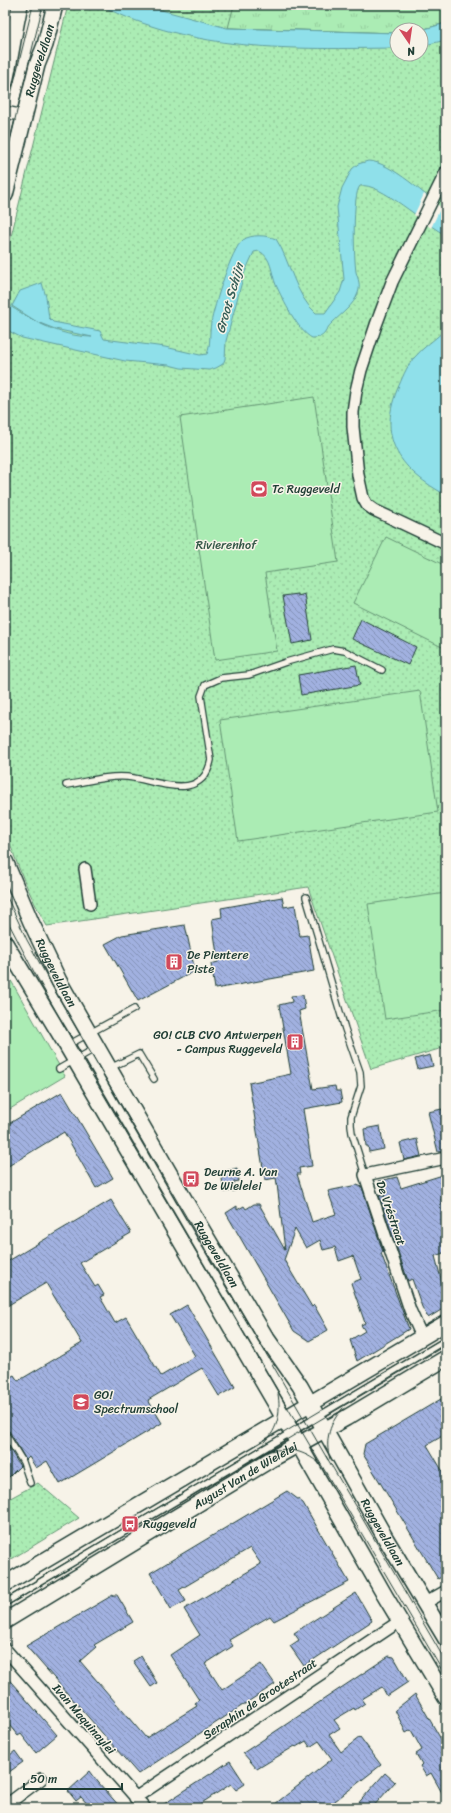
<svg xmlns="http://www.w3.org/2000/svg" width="451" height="1813" font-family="Sriracha,sans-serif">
<defs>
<pattern id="grass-tufts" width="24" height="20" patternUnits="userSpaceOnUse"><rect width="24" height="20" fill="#abecb4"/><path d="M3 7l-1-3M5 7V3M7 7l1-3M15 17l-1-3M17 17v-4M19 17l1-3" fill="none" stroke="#93cb9b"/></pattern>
<pattern id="park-dots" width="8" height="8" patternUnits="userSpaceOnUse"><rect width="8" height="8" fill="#abecb4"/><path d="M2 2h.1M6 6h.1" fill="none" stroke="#93cb9b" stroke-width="1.8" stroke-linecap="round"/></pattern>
<pattern id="building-back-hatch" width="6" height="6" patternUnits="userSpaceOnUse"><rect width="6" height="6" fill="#a1b1e0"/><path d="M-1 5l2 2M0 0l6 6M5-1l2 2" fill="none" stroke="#8391b6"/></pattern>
</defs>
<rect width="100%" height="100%" fill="#f7f3e8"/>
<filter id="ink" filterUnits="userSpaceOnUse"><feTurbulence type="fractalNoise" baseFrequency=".025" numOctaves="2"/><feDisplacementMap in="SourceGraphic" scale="8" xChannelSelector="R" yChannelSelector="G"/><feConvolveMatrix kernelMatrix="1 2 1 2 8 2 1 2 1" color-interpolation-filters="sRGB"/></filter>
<g filter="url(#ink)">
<!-- grass -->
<path fill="url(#grass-tufts)" stroke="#659474" d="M234,5H446V23L421,30H397V33H393L227,28Z"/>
<!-- park -->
<path fill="url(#park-dots)" stroke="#659474" d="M68,5H234L228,28L397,33V54H421V30L446,23V1047L371,1069L308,887L47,926C29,895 16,863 5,829V261Z
M38,1483L79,1518L5,1563V1501Z"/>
<!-- pitch -->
<path fill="#abecb4" stroke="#659474" d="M314,397L338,562L265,573L277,651L215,660L180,417Z
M386,537L446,566V649L353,603Z
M420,691L438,812L238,841L220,720Z
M446,893V1010L385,1019L368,904Z
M5,970L65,1076L5,1112Z"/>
<!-- water -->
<path fill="#8fe0ea" stroke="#629fa1" d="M99,5H143L227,28L397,33V48C290,49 198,53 99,5Z
M446,23V40L421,46V30Z
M368,161C390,161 429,198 446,212V235C426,226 379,181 360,186C352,194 354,259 356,272C358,279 361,285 358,293C354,305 341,314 332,323C324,330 327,338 312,338C298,331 283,300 276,285C271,273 272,257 259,251L254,252L244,274L226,341L225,359L223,364L216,368L209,370L181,368L169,365L125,361L22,338L5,329V303C34,321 57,336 92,337L55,329L37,322L12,306L20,291L42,283L46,297L49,318L53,322L100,331L104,339L165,347L200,355L207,354C211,345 209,333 211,323C214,307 231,249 243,240C251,234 267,235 276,239C290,260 295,296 316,313H325L340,292L344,279L337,207L342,188L352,169L358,164Z
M446,329V495C402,471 377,441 397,390C402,379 406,367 414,358C423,347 436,339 446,329Z"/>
<!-- pier -->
<path fill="#f7f3e8" d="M424,194L441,207L431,228L414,215Z"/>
<!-- building -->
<path fill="url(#building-back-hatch)" stroke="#1f3d34" d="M298,594V596L305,594L312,640L292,644L283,596Z
M361,619L416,647L408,665L352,639Z
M356,665L360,685L301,695L298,675Z
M282,897L284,907L295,905L300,936L308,935L314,971L215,989L211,964L218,962L212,919L222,917L221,908Z
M185,925L195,971L138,1001L105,944L122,935Z
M303,995L305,1009L299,1011L313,1089L335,1086L336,1091H340L342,1102L303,1109L312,1166L299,1168L300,1174H297L312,1222L336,1214L328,1191L357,1185L362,1187L383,1252L381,1253L409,1329L357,1361L350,1340L365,1331L361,1325L365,1323L351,1283L361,1279L353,1256L339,1261L335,1247L323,1250L320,1240L306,1248L295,1229L284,1260L312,1307L314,1305L328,1330L309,1341L294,1331L226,1213L237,1206V1210L244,1206L246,1209L254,1204H259L285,1250L277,1184L278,1183L277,1184L276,1178L265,1180L249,1083L291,1074L279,1005L292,1002L291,996Z
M430,1055L433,1066L418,1069L415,1059Z
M62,1092L113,1178L96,1188L64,1132L5,1168V1126Z
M442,1109L444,1117L446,1116V1151L438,1152L428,1112Z
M380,1126L384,1149L369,1152L368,1146H366L364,1129Z
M417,1139L421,1156L404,1160L400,1143Z
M237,1168L239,1181L234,1182L235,1191L224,1192L221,1172Z
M446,1174V1198L441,1199L446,1216V1252L435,1256L443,1286L446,1285V1307L428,1318L422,1307L412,1279L408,1281L379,1195L385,1197L379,1181L397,1177L401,1188Z
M111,1200L131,1233L80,1263L95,1287L98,1285L104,1295L100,1297L115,1323L126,1317L161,1376L195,1356L170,1315L187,1305L235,1387L219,1396L202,1368L148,1400L162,1423L60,1484L47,1461L36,1468L29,1457L26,1460L9,1431L5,1429V1380L14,1375L18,1381L82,1343L46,1283L5,1307V1263Z
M446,1396V1434L427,1445L446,1477V1574L438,1579L363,1454L365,1444Z
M5,1441L20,1466L5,1481Z
M287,1491L303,1503L349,1582L274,1621L270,1616L229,1640L233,1646L205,1664L222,1690L261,1664L275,1684L138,1774L26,1646L113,1595H117L133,1622L94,1645L96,1647L80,1661L146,1738L197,1706L195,1703L199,1700L170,1655L200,1635L184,1609L261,1564L250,1548L179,1590L186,1601L171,1609L150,1573Z
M356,1593L372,1621L304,1666L290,1646L299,1640L294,1633Z
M141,1656L157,1683L151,1687L133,1661Z
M389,1656L394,1657L408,1682L387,1696L382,1687L362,1699L365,1703L355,1710L354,1708L334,1720L340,1728L329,1735L341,1752L360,1737L381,1765L326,1808H270L332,1759L319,1741L310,1747L306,1741L296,1747L295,1746L285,1752L257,1769L243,1753Z
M5,1675L57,1735L36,1753L21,1734L18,1736L5,1720V1705L10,1701L5,1695Z
M415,1694L446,1748V1800L431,1773L426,1776L420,1766L422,1764L416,1754L422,1750L411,1730L406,1733L395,1710Z
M15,1751L23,1762L5,1775V1759Z
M230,1761L245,1784L236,1790L231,1784L194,1808H158Z
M90,1771L98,1782L121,1808H91L81,1797L76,1801L68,1791Z
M385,1773L395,1782L372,1808H354Z"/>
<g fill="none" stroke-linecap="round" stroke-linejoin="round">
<!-- lane casing -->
<g stroke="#1f3d34" stroke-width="8">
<path id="lane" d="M66,785C86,782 107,775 127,777C157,780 202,804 211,760L201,696L205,685L221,678L249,675L286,662L333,649L345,651L382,670
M306,897L345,1029L360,1072L361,1086L351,1117V1125L352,1133L365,1175
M68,1045L134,1009
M110,1068L139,1054L154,1079
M59,1069L96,1048
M5,1433L23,1462L30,1483
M5,1603L446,1340"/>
</g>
<!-- street casing -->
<g stroke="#1f3d34" stroke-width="14">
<path id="street" d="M5,112L25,116
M446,172L392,282L376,325L361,370L356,391L353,412V427L358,475L363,498L367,505L374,510L446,544
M85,869L90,904
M422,1337L410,1310L365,1175L446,1158
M425,1603L446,1591
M5,1649L145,1808
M135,1798L400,1621
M5,1806L41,1779"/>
</g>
<!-- secondary casing -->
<g stroke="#1f3d34" stroke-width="18">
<g id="secondary">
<path d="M5,82C11,56 14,31 20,5"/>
<path id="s1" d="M5,195L37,65L45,45L55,5"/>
<path id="s2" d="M5,861L31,922L59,981L191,1211L265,1336L300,1386L386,1539L446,1639"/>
<path d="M5,943L67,1046L274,1401L385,1596L446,1698"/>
<path d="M5,1584L446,1323"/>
<path id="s3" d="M5,1621L270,1460L346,1418L446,1358"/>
</g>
</g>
<!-- lane -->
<use href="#lane" stroke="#f7f3e8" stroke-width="5.5"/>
<!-- street -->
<use href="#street" stroke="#f7f3e8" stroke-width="11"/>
<!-- secondary -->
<use href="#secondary" stroke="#f7f3e8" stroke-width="15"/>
<!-- tram -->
<path stroke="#1f3d34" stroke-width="1" d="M5,119L33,5
M5,160L43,5
M5,893L27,940L60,1000L328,1460
M5,916L34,972L81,1056L446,1677
M265,1442C278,1429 281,1412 278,1394
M270,1451C289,1447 304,1451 319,1463
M326,1456L446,1662
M330,1459C324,1440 330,1422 343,1408
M5,1599L446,1336
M5,1607L446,1345"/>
</g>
</g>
<!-- icons -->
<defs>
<g id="stadium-square" transform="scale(0.9)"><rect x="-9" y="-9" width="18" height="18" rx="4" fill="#d1495b" stroke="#f7f3e8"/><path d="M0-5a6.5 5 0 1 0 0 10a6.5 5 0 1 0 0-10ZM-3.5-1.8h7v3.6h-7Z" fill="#fff"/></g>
<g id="building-square" transform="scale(0.9)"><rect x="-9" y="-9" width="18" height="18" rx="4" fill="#d1495b" stroke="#f7f3e8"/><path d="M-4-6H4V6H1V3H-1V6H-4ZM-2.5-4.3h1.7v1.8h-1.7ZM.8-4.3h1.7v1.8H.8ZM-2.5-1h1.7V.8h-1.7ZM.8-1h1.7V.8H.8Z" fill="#fff"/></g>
<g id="bus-square" transform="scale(0.9)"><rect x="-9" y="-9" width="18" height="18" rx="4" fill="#d1495b" stroke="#f7f3e8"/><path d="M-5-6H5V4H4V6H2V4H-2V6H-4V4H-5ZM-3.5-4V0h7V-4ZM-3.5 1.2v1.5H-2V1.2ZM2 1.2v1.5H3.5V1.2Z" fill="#fff"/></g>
<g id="school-square" transform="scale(0.9)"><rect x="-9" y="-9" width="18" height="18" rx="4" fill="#d1495b" stroke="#f7f3e8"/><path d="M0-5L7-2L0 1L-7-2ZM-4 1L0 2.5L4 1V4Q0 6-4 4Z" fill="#fff"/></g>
</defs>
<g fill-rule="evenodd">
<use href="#stadium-square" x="259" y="489"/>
<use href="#building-square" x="174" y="962"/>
<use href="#building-square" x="295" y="1042"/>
<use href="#bus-square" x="191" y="1179"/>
<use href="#school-square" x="81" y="1402"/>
<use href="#bus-square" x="130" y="1524"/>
</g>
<g text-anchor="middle" stroke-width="3" stroke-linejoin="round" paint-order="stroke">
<!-- street labels -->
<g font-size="12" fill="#1f3d34" stroke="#f7f3e8">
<text dy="4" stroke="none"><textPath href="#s1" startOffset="139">Ruggeveldlaan</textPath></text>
<text dy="4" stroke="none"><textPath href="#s2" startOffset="123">Ruggeveldlaan</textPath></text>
<text transform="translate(391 1213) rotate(71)" y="4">De Vréstraat</text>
<text dy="4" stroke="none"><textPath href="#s2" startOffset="447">Ruggeveldlaan</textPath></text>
<text dy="4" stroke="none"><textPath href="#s3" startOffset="281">August Van de Wielelei</textPath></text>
<text dy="4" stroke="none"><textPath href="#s2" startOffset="771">Ruggeveldlaan</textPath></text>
<text transform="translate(260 1699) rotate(-34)" y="4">Seraphin de Grootestraat</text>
<text transform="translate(84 1719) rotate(49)" y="4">Ivan Maquinaylei</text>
</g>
<!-- poi labels -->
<g font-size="12" fill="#1f3d34" stroke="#f7f3e8" text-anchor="start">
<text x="272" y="493">Tc Ruggeveld</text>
<text x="187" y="959">De Pientere<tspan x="187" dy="14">Piste</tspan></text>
<text x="282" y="1039" text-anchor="end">GO! CLB CVO Antwerpen<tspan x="282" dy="14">- Campus Ruggeveld</tspan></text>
<text x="204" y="1176">Deurne A. Van<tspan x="204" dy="14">De Wielelei</tspan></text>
<text x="94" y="1399">GO!<tspan x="94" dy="14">Spectrumschool</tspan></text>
<text x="143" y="1528">Ruggeveld</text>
</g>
<!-- park labels -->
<g font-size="12" fill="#345747" stroke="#f7f3e8">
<text x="226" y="549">Rivierenhof</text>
</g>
<!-- water labels -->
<g font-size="13" font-style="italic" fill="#355e58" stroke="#f7f3e8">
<text transform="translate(229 298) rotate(-74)" y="5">Groot Schijn</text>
</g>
</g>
<!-- margin -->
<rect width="451" height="1813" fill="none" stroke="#f7f3e8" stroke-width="20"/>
<rect x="10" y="10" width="431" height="1793" fill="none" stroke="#1f3d34" stroke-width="1.5" filter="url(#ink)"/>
<!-- north arrow -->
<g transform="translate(409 42) rotate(167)"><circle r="19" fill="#f7f3e8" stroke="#a1aaa0"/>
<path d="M0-3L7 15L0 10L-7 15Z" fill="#d1495b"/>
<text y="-6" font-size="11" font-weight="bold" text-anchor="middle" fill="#1f3d34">N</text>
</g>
<!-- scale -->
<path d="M24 1783v6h98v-6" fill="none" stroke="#1f3d34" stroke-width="2"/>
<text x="30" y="1783" font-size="12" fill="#1f3d34" stroke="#f7f3e8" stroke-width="3" paint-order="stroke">50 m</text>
</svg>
